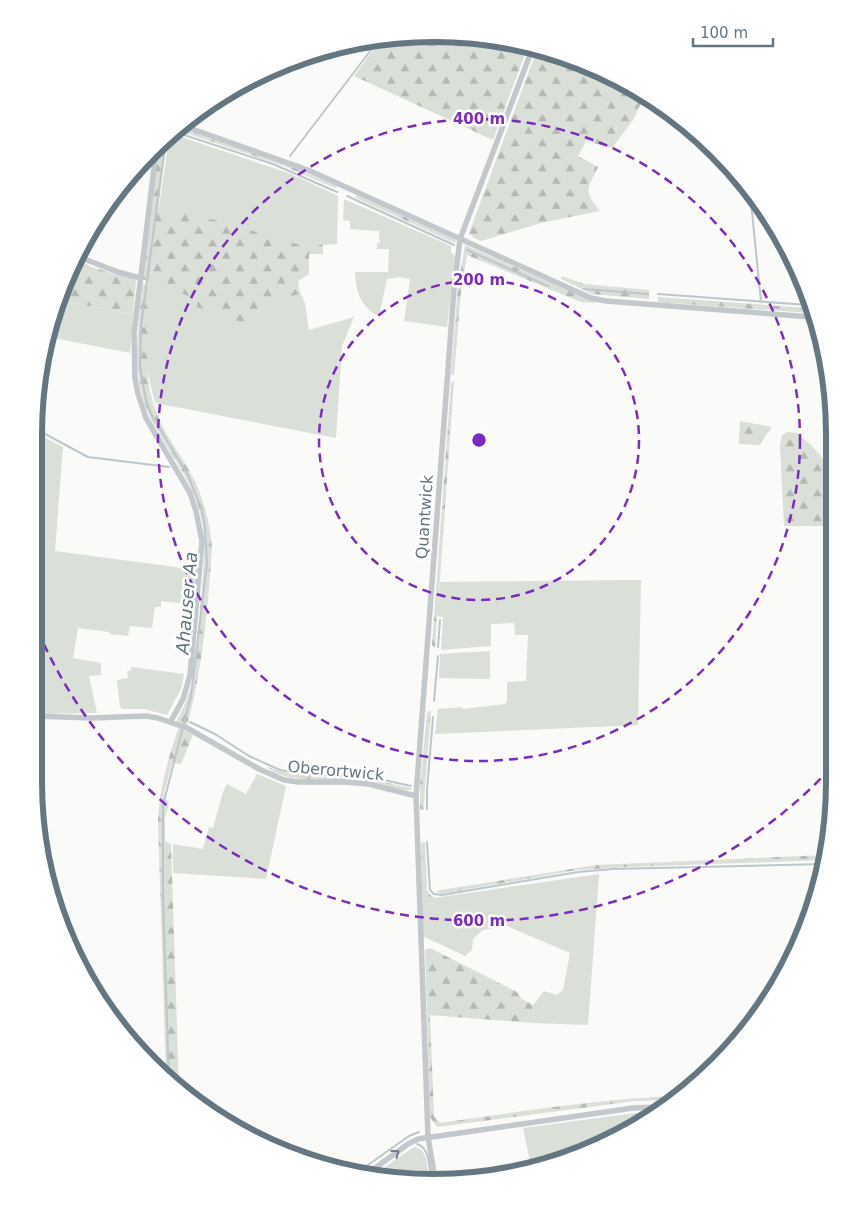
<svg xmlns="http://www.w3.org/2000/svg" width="868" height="1216" font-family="'DejaVu Sans',sans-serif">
<defs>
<pattern id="forest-firs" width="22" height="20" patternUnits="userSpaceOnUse" patternTransform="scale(1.25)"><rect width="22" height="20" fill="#dadfd7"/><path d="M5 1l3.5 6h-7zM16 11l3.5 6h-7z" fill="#b4b9b4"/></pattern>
</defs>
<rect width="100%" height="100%" fill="#fafaf8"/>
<!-- grass -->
<path fill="#dadfd7" d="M170,133L291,174L338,196L337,244L323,245V254H309V274L299,280C296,290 303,295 305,304C307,312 307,321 309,330L354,317L342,346L336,438L155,403L146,365L150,298L148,280Z
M344,199L451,246V252L455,256L447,327L404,321L410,279L400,277L387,279L379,317C360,305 356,293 355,272H388L389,249H377V243H380L379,231L350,229V221L343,220Z
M63,299L74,303L133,314L130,353L49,337Z
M34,432L63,447L55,551L197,570L194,605L161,601V607H155L152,628L130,626L128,636L110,634L109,632L78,628L73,658L101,663V675L89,676L97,713L34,714Z
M641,580L638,725L435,734L438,709L461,707L463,709L505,704L507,701V682L526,681L528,635H515L514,623L491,624V646L441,650L443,617L437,616L440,582Z
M490,651V679L439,678L440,654Z
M131,667L184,674L181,689L167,715L144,709H123L120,707L117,680L128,678L127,671H131Z
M257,774L286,786L266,879L173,873V844L203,849L209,827L213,828L223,792L227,784L246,794Z
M599,874L588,1025L534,1023L533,1005L544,991L557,995L563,990L570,953L507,926L483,930L473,939L472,950L465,956L427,938V899Z
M636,1113H642V1117L587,1152L531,1167L523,1128Z
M414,1147C428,1148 427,1167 429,1179H392L385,1167Z"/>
<!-- forest -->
<path fill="url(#forest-firs)" d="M460,35L528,46L493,140L354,76L383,37Z
M538,47L611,75L647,97L642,101L633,120L612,148L586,141L578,156L598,167C587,190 583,190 600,211L541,223L481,241L474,238L469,233Z
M179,127L271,158L337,186L335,188L284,166L177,130Z
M168,136L158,207L219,221L250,230L276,239L301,245H323V254H309V274L299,280L297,285L300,294C292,296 278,297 272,302C259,313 264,323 244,323L197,307V299L142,279L157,149Z
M356,195L456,240L455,243L356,198Z
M465,245L583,297L598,303L581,302L467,255L461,291L454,375L451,374L458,285Z
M78,260L92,267L136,280L133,314L74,303L63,299Z
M562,276L584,284L649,290V299L592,294L561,279Z
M143,284L150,286V293C150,339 139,376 160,421C168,440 182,456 191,474C203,496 210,522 212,547C208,607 203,668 187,726L176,722L186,702L191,686C195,657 198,629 201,600C203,569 208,539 199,509C189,475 167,450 151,419C130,377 138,329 143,284Z
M658,297L808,308L810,313L658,302Z
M451,382H454L435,648L432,645Z
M740,421L772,427L759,445L739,444Z
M787,432L797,433L811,445L831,468L832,526H784L780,446L782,435Z
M429,711H431L425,786L424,810H420V786L427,713Z
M179,727L193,735L181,764L172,763L163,797L169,802L165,818V841L171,844L179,1089L166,1078L158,819C160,787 168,758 179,727Z
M268,767C299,779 321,775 353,777C373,779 392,784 411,788V790C399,791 383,783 370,782C346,778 283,786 268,767Z
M425,842L427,890L430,895L435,898L427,899V938L423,936L421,843Z
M826,855L825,860L627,867L577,870L441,894L435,891L596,865Z
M430,948L517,992L522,999L533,1005L534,1023L430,1015L434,1116L440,1123C519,1112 597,1099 676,1096L671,1100L635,1101L437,1127L430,1117L425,950Z"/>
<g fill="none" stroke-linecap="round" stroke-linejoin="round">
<!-- stream -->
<path stroke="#bbc7cb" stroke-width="2" d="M172,131L273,164L337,192
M166,138L141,326L140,367L146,400L151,414L188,475L202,511L205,528L207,563L191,696L163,805V898L169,1082
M290,156L381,37
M750,192L761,302
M347,196L454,245
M467,250L548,286
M584,289L648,294
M658,294L808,305
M34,428L88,457L169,467
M438,647L440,620
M434,701L438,656
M190,722L215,734L249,756L280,770L302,774L370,777L411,786
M427,809V790L433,717
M427,842L430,890L434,894L442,895L578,872L613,869L824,864
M417,1144C430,1148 429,1167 431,1179
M358,1172L409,1136L419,1132"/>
<!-- minor -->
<path stroke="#c3c8cc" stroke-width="5.5" d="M181,125L308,170L591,298L606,301L811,317
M156,151L134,333L135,378L138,394L146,418L190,493L196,511L202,541L190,675L183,699L171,721
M79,257L118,272L140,278
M34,716L92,718L146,716L158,718L187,728L259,769L284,780L298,782H345L369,784L416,796
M367,1174L408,1144L418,1139L633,1108L659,1107
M435,1179L428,1137L416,796L454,289L460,239L533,47"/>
</g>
<!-- one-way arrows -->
<defs><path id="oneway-chevron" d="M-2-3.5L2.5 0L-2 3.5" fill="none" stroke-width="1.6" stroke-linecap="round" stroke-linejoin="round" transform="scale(1.25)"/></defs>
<use stroke="#6a7a87" href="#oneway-chevron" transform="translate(396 1153) rotate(-36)"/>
<!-- distance rings -->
<g fill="none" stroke="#7b2cbf" stroke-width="2.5" stroke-dasharray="9 6">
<circle cx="479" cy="440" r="160"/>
<circle cx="479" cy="440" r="321"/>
<path d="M831 768A481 481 0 0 1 35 624"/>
</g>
<g text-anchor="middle" stroke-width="5" stroke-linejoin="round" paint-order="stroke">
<!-- street labels -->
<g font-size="16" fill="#657683" stroke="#fff">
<text transform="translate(424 517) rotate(-86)" y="6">Quantwick</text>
<text transform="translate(336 770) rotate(5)" y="6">Oberortwick</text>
</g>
<!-- water labels -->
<g font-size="18" font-style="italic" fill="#60757c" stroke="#fff">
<text transform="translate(187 603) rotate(-85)" y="6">Ahauser Aa</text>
</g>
</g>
<!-- crop -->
<path d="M0 0H868V1216H0ZM434 42H434A392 392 0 0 1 826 434V782A392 392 0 0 1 434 1174H434A392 392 0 0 1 42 782V434A392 392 0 0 1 434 42Z" fill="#fff" fill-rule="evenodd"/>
<path fill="none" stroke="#657683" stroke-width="6" d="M434 42H434A392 392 0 0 1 826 434V782A392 392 0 0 1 434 1174H434A392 392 0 0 1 42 782V434A392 392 0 0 1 434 42Z"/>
<circle cx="479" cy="440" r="8" fill="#7b2cbf" stroke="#fff" stroke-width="2.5"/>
<g font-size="15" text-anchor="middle" font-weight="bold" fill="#7b2cbf" stroke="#fff" stroke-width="5" stroke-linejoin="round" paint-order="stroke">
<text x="479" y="124">400 m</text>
<text x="479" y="285">200 m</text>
<text x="479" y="926">600 m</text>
</g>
<!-- scale -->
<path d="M693 38v8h80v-8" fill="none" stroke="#657683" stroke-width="2.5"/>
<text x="700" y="38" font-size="15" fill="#657683" stroke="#ffffff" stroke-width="4" paint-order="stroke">100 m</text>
</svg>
